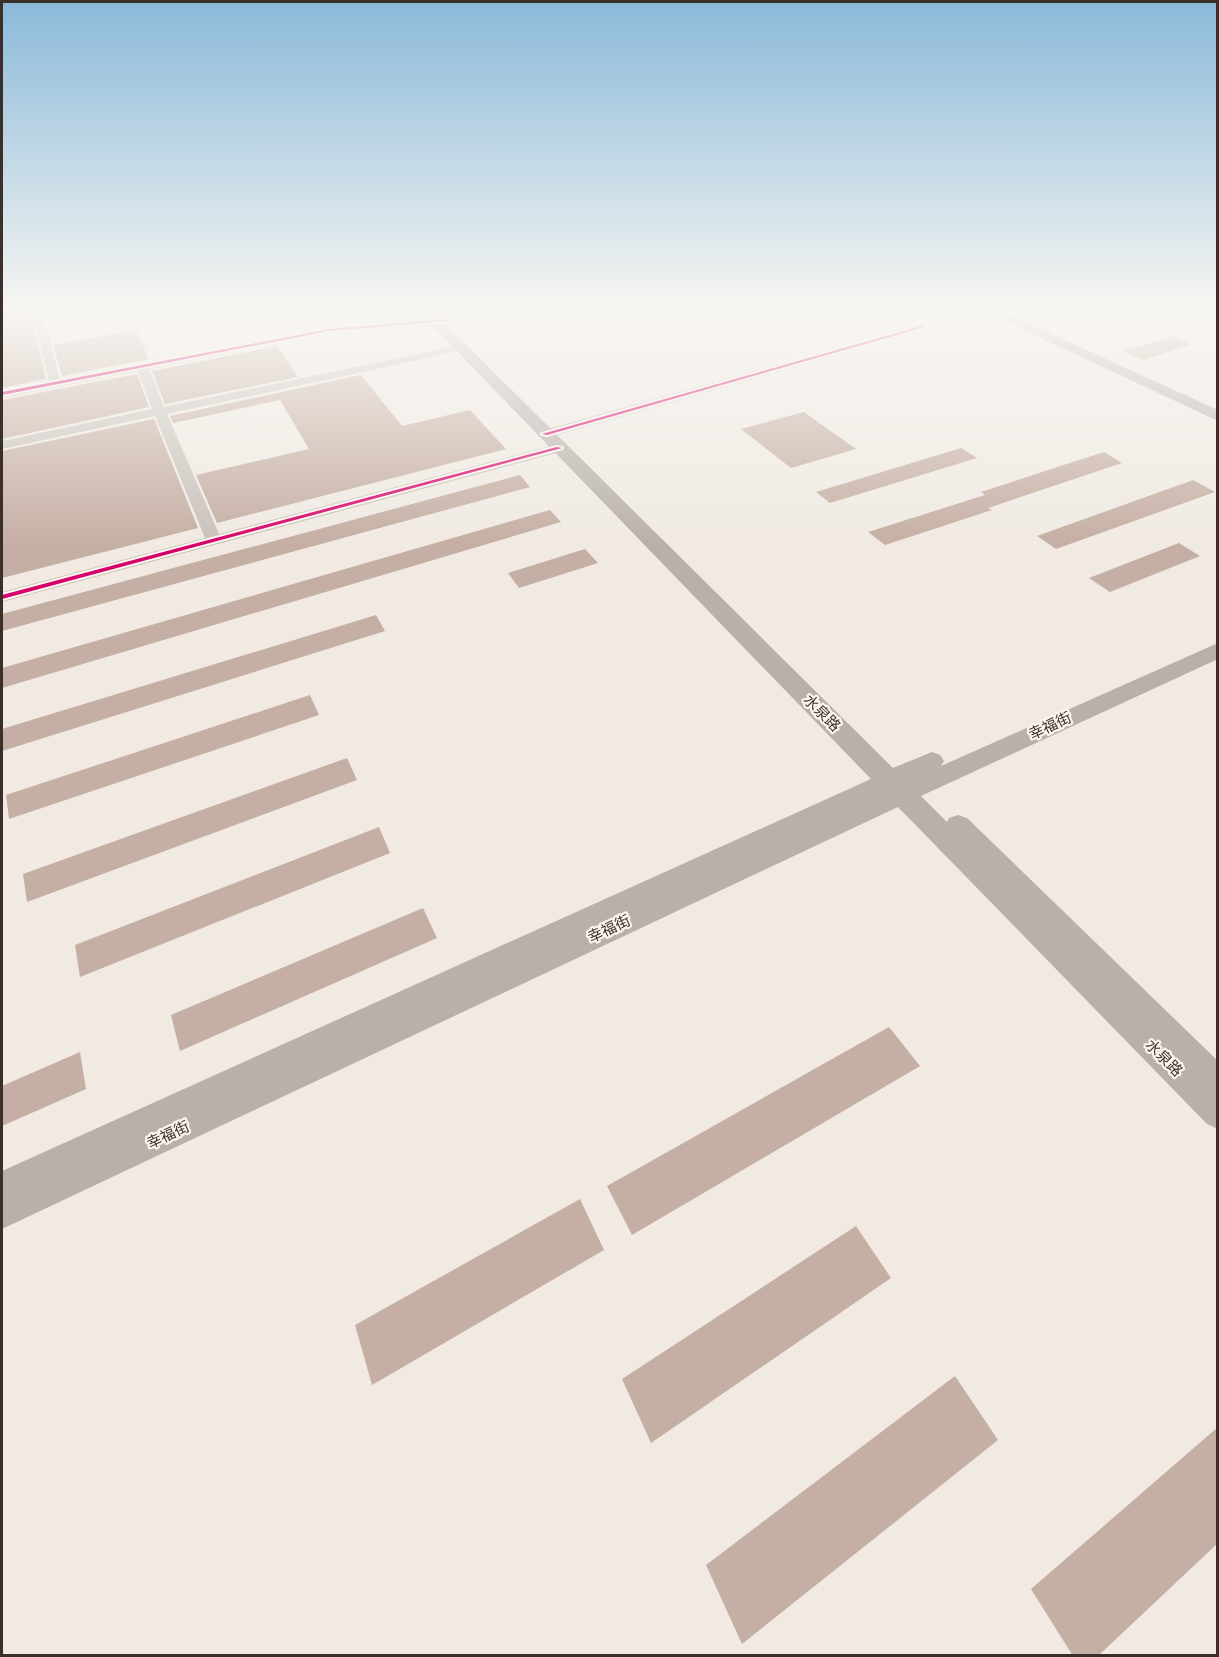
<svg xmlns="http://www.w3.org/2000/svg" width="1219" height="1657" font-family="Lato,'Noto Sans SC',sans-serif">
<rect width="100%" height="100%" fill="#f0eae3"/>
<!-- building -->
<path fill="#c5aea3" d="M2,313H30L46,379L2,388Z
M136,330L149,359L62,376L53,345Z
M1173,336L1192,345L1142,360L1123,351Z
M277,346L298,377L165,404L152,371Z
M137,374L149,407L2,439V400Z
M361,375L402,426L470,410L506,449L217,523L196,475L309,449L280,400L173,423L170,416Z
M804,412L856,449L791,468L741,429Z
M154,419L198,528L2,578V451Z
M961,448L977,458L830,503L816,492Z
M1104,452L1122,463L988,508L992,510L885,545L868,532L985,495L981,492Z
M520,475L530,487L2,631V614Z
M1193,480L1215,492L1056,549L1037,536Z
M550,510L561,522L2,688V668Z
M1179,543L1200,556L1110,592L1089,578Z
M585,549L598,563L519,588L508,573Z
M376,615L385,631L2,751V729Z
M310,695L319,715L9,819L6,795Z
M347,758L357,780L27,902L23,874Z
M379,827L390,853L80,977L75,945Z
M423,908L437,938L180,1051L171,1015Z
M889,1027L920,1066L632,1235L607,1186Z
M80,1052L86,1089L2,1126V1086Z
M580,1199L604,1250L372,1385L355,1325Z
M856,1226L891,1278L651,1443L622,1379Z
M955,1376L998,1440L742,1644L706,1565Z
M1218,1427V1543L1098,1656H1073L1031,1589Z"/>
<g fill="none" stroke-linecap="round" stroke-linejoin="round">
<!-- minor -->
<path fill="#c9c2bb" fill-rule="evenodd" d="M32,313H42L60,379L329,327L450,318L451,320L446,323L329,333L149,369L164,407L460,345L466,348L460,351L167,414L219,534L554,445H564L566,448L564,451L2,602V592L205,538L155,416L2,449V441L152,409L138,371L2,398V390L49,381Z
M923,324L929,327L927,329L550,437H540L538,434L540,431Z"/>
<!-- major -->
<path fill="#b8b0aa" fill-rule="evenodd" d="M420,313H434L893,768L932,752L940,755L944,761L941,766L1218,643V659L921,796L947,822L949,818L958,815L967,818L1218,1061V1129L1207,1124L898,807L2,1229V1171L871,779Z
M988,313H1005L1218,410V421Z"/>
<!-- cycleway casing -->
<g stroke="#fbf5eb" stroke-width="4">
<path id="cycleway" d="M446,319L448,321L329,331L2,395V392L329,329Z
M921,326L925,327L547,435L542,434Z
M557,447L562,448L2,599V595Z"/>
</g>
<!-- cycleway -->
<use href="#cycleway" fill="#d6006c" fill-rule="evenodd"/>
</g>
<!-- sky -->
<linearGradient id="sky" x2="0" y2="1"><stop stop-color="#8ab9d9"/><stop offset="0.57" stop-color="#f8f6f2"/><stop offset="1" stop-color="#f8f6f2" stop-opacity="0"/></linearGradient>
<rect width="1219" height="545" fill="url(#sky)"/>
<g text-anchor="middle" stroke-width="4.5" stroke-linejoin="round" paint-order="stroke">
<!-- street labels -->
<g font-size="15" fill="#3b2f29" stroke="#fbf5eb">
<text transform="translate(822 713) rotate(45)" y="5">水泉路</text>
<text transform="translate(1050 726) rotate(-25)" y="5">幸福街</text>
<text transform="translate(609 929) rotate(-25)" y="5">幸福街</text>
<text transform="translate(1164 1058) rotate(45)" y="5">水泉路</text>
<text transform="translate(168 1135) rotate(-25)" y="5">幸福街</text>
</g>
</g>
<!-- border -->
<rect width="1219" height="1657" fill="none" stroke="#3b2f29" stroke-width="6"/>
</svg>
